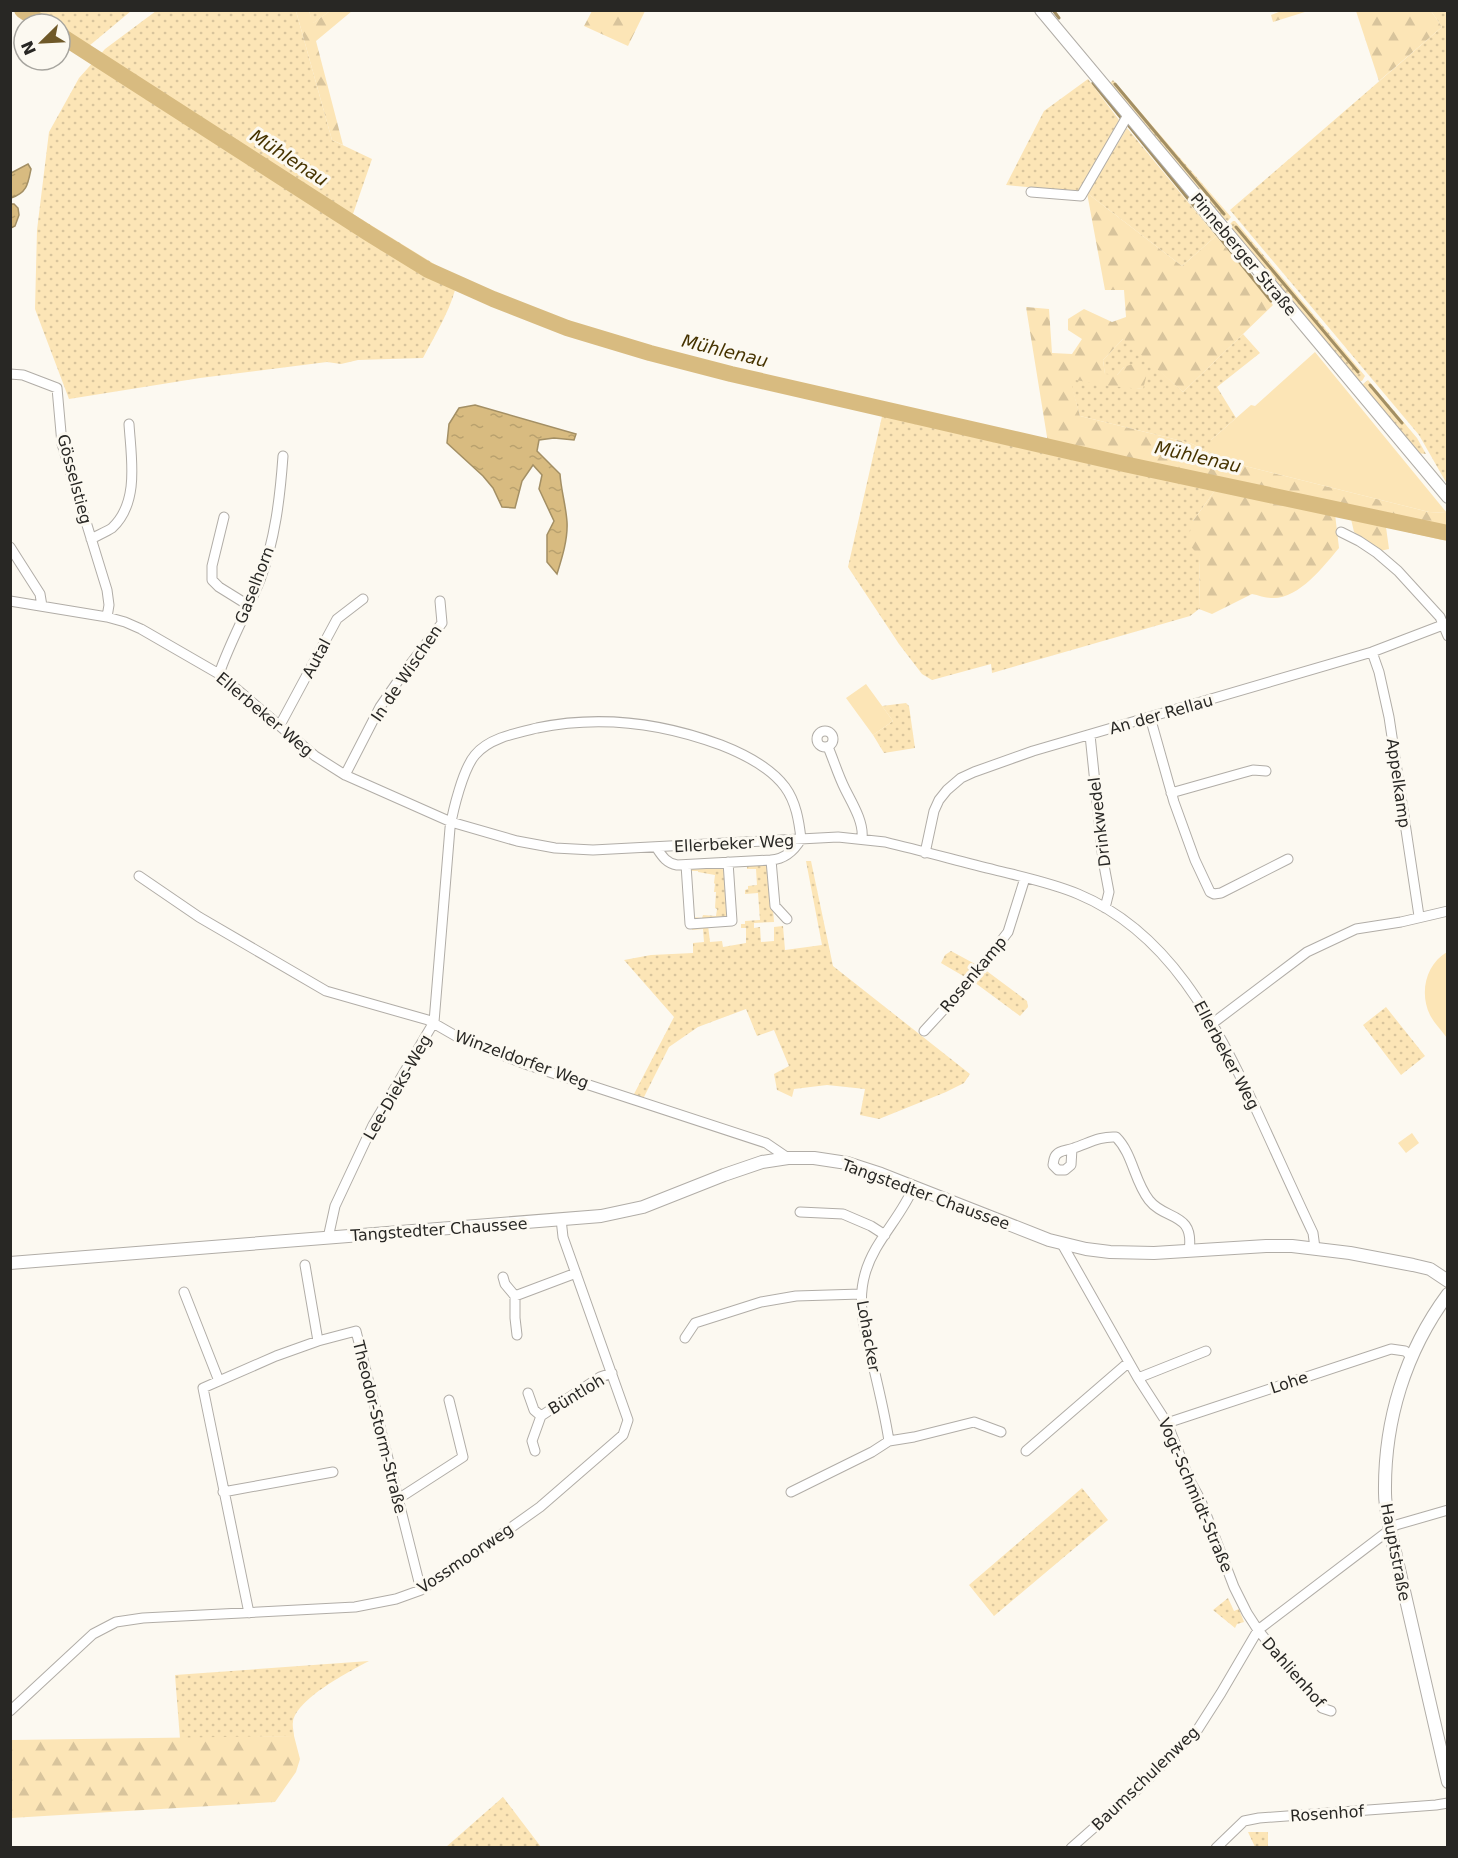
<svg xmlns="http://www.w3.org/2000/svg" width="1458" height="1858" font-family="'DejaVu Sans',sans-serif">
<defs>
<pattern id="green-dots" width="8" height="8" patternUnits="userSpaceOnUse" patternTransform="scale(1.5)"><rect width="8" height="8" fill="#fce5b6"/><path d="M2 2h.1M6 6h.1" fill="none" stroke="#d8c49c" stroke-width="1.8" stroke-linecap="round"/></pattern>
<pattern id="forest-firs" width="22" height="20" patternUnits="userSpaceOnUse" patternTransform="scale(1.5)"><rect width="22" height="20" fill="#fce5b6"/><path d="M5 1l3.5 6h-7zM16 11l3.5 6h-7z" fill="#d8c49c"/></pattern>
<pattern id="water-ripples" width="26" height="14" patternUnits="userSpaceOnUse" patternTransform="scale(1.5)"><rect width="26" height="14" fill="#d8bb80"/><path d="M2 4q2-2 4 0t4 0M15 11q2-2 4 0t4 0" fill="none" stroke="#b9a16e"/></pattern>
</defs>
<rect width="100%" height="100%" fill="#fcf9f1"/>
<!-- green -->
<path fill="url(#green-dots)" d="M309,10L330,11L312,24Z
M31,11V10L131,11L89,46L60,28V24H54Z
M156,11H296L332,140L372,159L353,214L457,278C456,301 434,337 423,358L358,360L341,364L327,362L200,378L69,399L35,309L37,230L49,132L79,78L105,49Z
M1431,11H1447V484L1419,435L1230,210L1442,27Z
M1088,79L1119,120L1079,192L1006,185L1044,111Z
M1113,80L1231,217L1228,221L1221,219L1108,85Z
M1127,128L1216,236L1182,266L1087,193Z
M1233,221H1235L1365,376L1362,381H1356L1229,228V225Z
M1243,334L1260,353L1217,387L1236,418L1211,440V453L1190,443L1080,416L1069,378L1143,389L1124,367L1117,375H1105L1103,360L1124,338L1183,392Z
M1368,380L1417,438L1426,454L1416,453L1362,388L1363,384Z
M883,412L1216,489L1193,521L1200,557L1199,609L1190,616L992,673L991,664L932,680L922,674L899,644L848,567Z
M906,703L909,706L915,748L884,753L873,735L893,721L882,706Z
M806,861H811L833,966L970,1074L964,1083L946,1092L879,1119L860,1115L865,1089L827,1085L794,1089L792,1097L777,1090L774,1074L789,1066L774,1030L757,1036L746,1009L698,1027L669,1047L643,1099L633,1096L674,1017L624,960L651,955L693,953V943L704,942L703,929L692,930L691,926L708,925L710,942L722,941L723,947L746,943V928H741V924H745V921L760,920L758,893L745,894V890L748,889V886L757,885L756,869H747V864L766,863L770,868L774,922L754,923V928L760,927L761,942L774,941V927L783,926L785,950L822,945Z
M723,865L725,867L728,919L694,920L693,917L702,918L703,915L716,916L717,909L715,908L716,892H714L715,884L714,883L715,875L698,872V871H689L691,868Z
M951,951L975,964L965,977L941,963L945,955Z
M984,969L1027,1001L1028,1007L1020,1016L974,982Z
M1386,1007L1425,1056L1401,1075L1363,1025Z
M1082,1488L1108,1520L994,1616L969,1585Z
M1228,1598L1234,1611L1239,1609L1244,1622L1237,1624L1235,1628L1213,1610Z
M369,1661C350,1671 296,1699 293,1722C292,1726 294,1732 294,1736L180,1739L175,1675Z
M503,1797L541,1847H446Z
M1248,1832H1268V1847H1255Z"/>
<!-- forest -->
<path fill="url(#forest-firs)" d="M1284,10H1308V11L1273,22L1271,15Z
M296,11H309L313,23L330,11H352L316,41L343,145L332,140Z
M592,11V10L645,11L628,46L584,26Z
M1356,11H1431L1442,27L1379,81Z
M1087,193L1182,266L1216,236L1273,305L1183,392L1123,339L1103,360L1105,374L1117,375L1124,367L1135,363L1147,374L1143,389L1109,386L1070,379L1080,416L1190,443L1211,453L1245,466L1429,512L1447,513V539L1442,540L1386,527L1389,549L1380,551L1354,532L1351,519L1335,514L1339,548C1323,567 1298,600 1271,598C1265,598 1258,595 1252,594L1212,614L1199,609L1200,557L1187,542L1193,521L1216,489L1218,481L1048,443L1026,307L1049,309L1052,353L1072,354L1082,339L1068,330V319L1084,309L1112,322L1126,317L1124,290H1105Z
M294,1736L300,1759L296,1772L275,1802L11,1818V1740Z"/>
<!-- pitch -->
<path fill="#fce5b6" d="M1315,352L1447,513L1429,512L1245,466L1211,453V440L1251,405L1255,406Z
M866,684L893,721L873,735L846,698Z
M1447,952V1038C1442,1031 1434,1023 1430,1015C1419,993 1426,964 1447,952Z
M1412,1133L1419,1143L1406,1153L1398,1143Z"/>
<!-- water -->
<path fill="url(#water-ripples)" stroke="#a38f64" stroke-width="1.5" d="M28,164L31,169C28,184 27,193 11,198V173Z
M11,204H14L18,208L19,215L15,226L11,228Z
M475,405L576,434L574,440L554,438L539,440L537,451L560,474C561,490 566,506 567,522C568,539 562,558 557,574L547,562V535L554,521L539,489L542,475L533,465L522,481L515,508L502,507L493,488L483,476L447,443L449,424L459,408Z"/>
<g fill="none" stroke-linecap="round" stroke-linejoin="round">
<!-- stream -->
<path stroke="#a38f64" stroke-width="3" d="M1053,10L1059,18
M1093,83L1122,119
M1115,84L1224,214
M1129,126L1271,301
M1236,227L1358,372
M1370,385L1402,423"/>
<!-- river -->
<path stroke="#d8bb80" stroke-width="16" d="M22,10L43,24
M60,35L368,233L428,270L493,299L567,328L650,353L731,374L1124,464L1448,533"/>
<!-- minor casing -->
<g stroke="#b1ada7" stroke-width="11">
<path id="minor" d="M1031,192L1081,196L1128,115
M10,374L23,375L57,388L62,444L107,590L109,605L107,617
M224,517L212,566V580L219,587L248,605
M1341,532L1359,541L1377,553L1398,571L1440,617L1448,636
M91,539C98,535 106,532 112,528C140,502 131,457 129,424
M10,547L40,594L42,606
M10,601L107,617L125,622L141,629L219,674L315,756L345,775L451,822L517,841L555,848L593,850L838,837L885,842C922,851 959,861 995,870C1023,877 1052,883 1078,894C1169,932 1214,1021 1254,1105C1274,1148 1293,1191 1313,1233L1315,1248
M1372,652L1379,672L1389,717L1419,916
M219,674C230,642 247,612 260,580C275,540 280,498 283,456
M1150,717L1174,802L1195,860L1210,892L1214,894L1221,893L1288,859
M280,725L337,619L363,599
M817 739a8 8 0 1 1 16 0a8 8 0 1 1-16 0Z
M1090,735L1103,860L1109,892L1105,908
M828,747C834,761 838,775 845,789C852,803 864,822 862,838
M345,775L380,707L405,671L442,623L440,601
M1171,793L1242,773L1253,770L1266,771
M925,853L934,811L939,800L947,790L961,778L974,772L1033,751L1372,652L1448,623
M771,860L775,906L787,919
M686,865L690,924L732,921L728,862
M139,876L199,917L326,991L428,1020L461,1039L525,1064L766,1143L788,1158
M1213,1023L1307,952L1356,929L1401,922L1448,911
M924,1031L970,981L1008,932L1025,878
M1072,1149L1071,1165L1065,1170H1058L1053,1165C1054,1159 1054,1155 1060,1152C1064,1150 1069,1150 1074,1148C1089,1143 1100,1136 1116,1137C1133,1154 1134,1181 1149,1200C1165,1221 1195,1211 1189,1251
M800,1212L843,1214L871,1226L885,1235
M328,1238L335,1206L373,1125L434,1022L450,828C453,810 463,769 475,755C489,738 516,733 537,728C599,715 662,723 721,745C744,754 770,767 785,787C796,802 799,821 801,839C794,851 785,859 771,860L677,865C666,863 662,856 656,847
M1062,1244L1138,1378L1167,1423L1190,1481L1201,1501L1234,1587L1247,1613L1258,1630L1322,1708L1331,1711
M305,1265L318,1341
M503,1277L505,1284L515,1296L576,1273
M184,1292L219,1381
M515,1296V1318L517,1335
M685,1338L695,1323L761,1302L796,1296L861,1294
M1138,1378L1206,1351
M528,1393L534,1410L541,1416
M1167,1423L1391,1349L1405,1351L1411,1356
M889,1441L914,1437L974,1422L1001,1432
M535,1451L532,1441L541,1416L600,1377L612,1373
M1026,1451L1129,1362
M223,1492L333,1472
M791,1492L872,1452L889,1441C885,1415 879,1390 873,1365C866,1335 856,1305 865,1274C874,1241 901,1218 914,1186
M398,1499L463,1457L449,1400
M249,1613L203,1388L276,1356L318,1341L356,1331L421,1590
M10,1711L93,1634L116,1622L143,1618L355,1607L396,1599L421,1590L453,1569L540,1507L623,1435L628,1420L563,1237L561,1219
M1071,1848L1139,1788L1198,1729L1221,1693L1258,1630L1396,1525L1448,1510
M1216,1848L1244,1821L1259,1818L1436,1805L1448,1803"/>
</g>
<!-- major casing -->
<g stroke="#b1ada7" stroke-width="14">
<path id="major" d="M1041,10L1448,497
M10,1263L601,1216L643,1207L724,1175L762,1162L788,1158H814L847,1163L881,1174L1049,1240L1086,1249L1110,1252L1154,1253L1266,1246H1292L1350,1253L1413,1265L1430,1269L1448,1281
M1448,1294C1405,1352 1384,1421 1385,1493C1385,1505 1388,1518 1390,1530L1448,1782"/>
</g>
<!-- minor -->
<use href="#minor" stroke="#fff" stroke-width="9"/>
<!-- major -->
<use href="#major" stroke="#fff" stroke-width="12"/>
</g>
<g text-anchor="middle" stroke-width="6" stroke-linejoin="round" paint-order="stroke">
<!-- street labels -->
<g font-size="16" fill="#282724" stroke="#fcf9f1">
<text transform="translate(1244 254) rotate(50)" y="6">Pinneberger Straße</text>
<text transform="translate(75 479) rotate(75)" y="6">Gösselstieg</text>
<text transform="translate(254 585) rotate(-69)" y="6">Gaselhorn</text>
<text transform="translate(316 658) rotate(-62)" y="6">Autal</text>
<text transform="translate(406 673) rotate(-56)" y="6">In de Wischen</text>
<text transform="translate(265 714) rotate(40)" y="6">Ellerbeker Weg</text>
<text transform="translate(1161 714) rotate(-16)" y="6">An der Rellau</text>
<text transform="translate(1399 783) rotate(82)" y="6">Appelkamp</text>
<text transform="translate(1099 822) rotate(-97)" y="6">Drinkwedel</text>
<text transform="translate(734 843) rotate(-3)" y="6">Ellerbeker Weg</text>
<text transform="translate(973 974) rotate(-50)" y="6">Rosenkamp</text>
<text transform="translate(1227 1055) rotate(62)" y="6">Ellerbeker Weg</text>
<text transform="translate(522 1059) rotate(20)" y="6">Winzeldorfer Weg</text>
<text transform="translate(397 1087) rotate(-60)" y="6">Lee-Dieks-Weg</text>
<text transform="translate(926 1194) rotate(20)" y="6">Tangstedter Chaussee</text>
<text transform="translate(439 1229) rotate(-4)" y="6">Tangstedter Chaussee</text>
<text transform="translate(869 1336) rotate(80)" y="6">Lohacker</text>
<text transform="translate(1289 1382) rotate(-18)" y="6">Lohe</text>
<text transform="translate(576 1394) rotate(-31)" y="6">Büntloh</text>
<text transform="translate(380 1427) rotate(76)" y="6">Theodor-Storm-Straße</text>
<text transform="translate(1196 1495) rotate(67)" y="6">Vogt-Schmidt-Straße</text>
<text transform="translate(1396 1552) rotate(79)" y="6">Hauptstraße</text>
<text transform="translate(465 1558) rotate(-34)" y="6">Vossmoorweg</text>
<text transform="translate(1294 1672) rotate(49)" y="6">Dahlienhof</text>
<text transform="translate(1145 1778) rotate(-44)" y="6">Baumschulenweg</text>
<text transform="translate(1327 1813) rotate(-4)" y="6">Rosenhof</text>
</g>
<!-- water labels -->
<g font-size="18" font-style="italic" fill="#463300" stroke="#fcf9f1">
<text transform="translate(289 158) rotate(33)" y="6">Mühlenau</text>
<text transform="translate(725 351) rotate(14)" y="6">Mühlenau</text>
<text transform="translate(1198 457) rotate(13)" y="6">Mühlenau</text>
</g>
</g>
<!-- border -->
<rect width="1458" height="1858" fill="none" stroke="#282724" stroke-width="24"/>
<!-- north arrow -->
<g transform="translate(42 42) rotate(246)"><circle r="28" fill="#fcf9f1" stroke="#a7a59f" stroke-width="1.5"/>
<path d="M0-4.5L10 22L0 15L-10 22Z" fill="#6f5929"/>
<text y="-9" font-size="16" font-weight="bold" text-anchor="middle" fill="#282724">N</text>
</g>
</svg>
